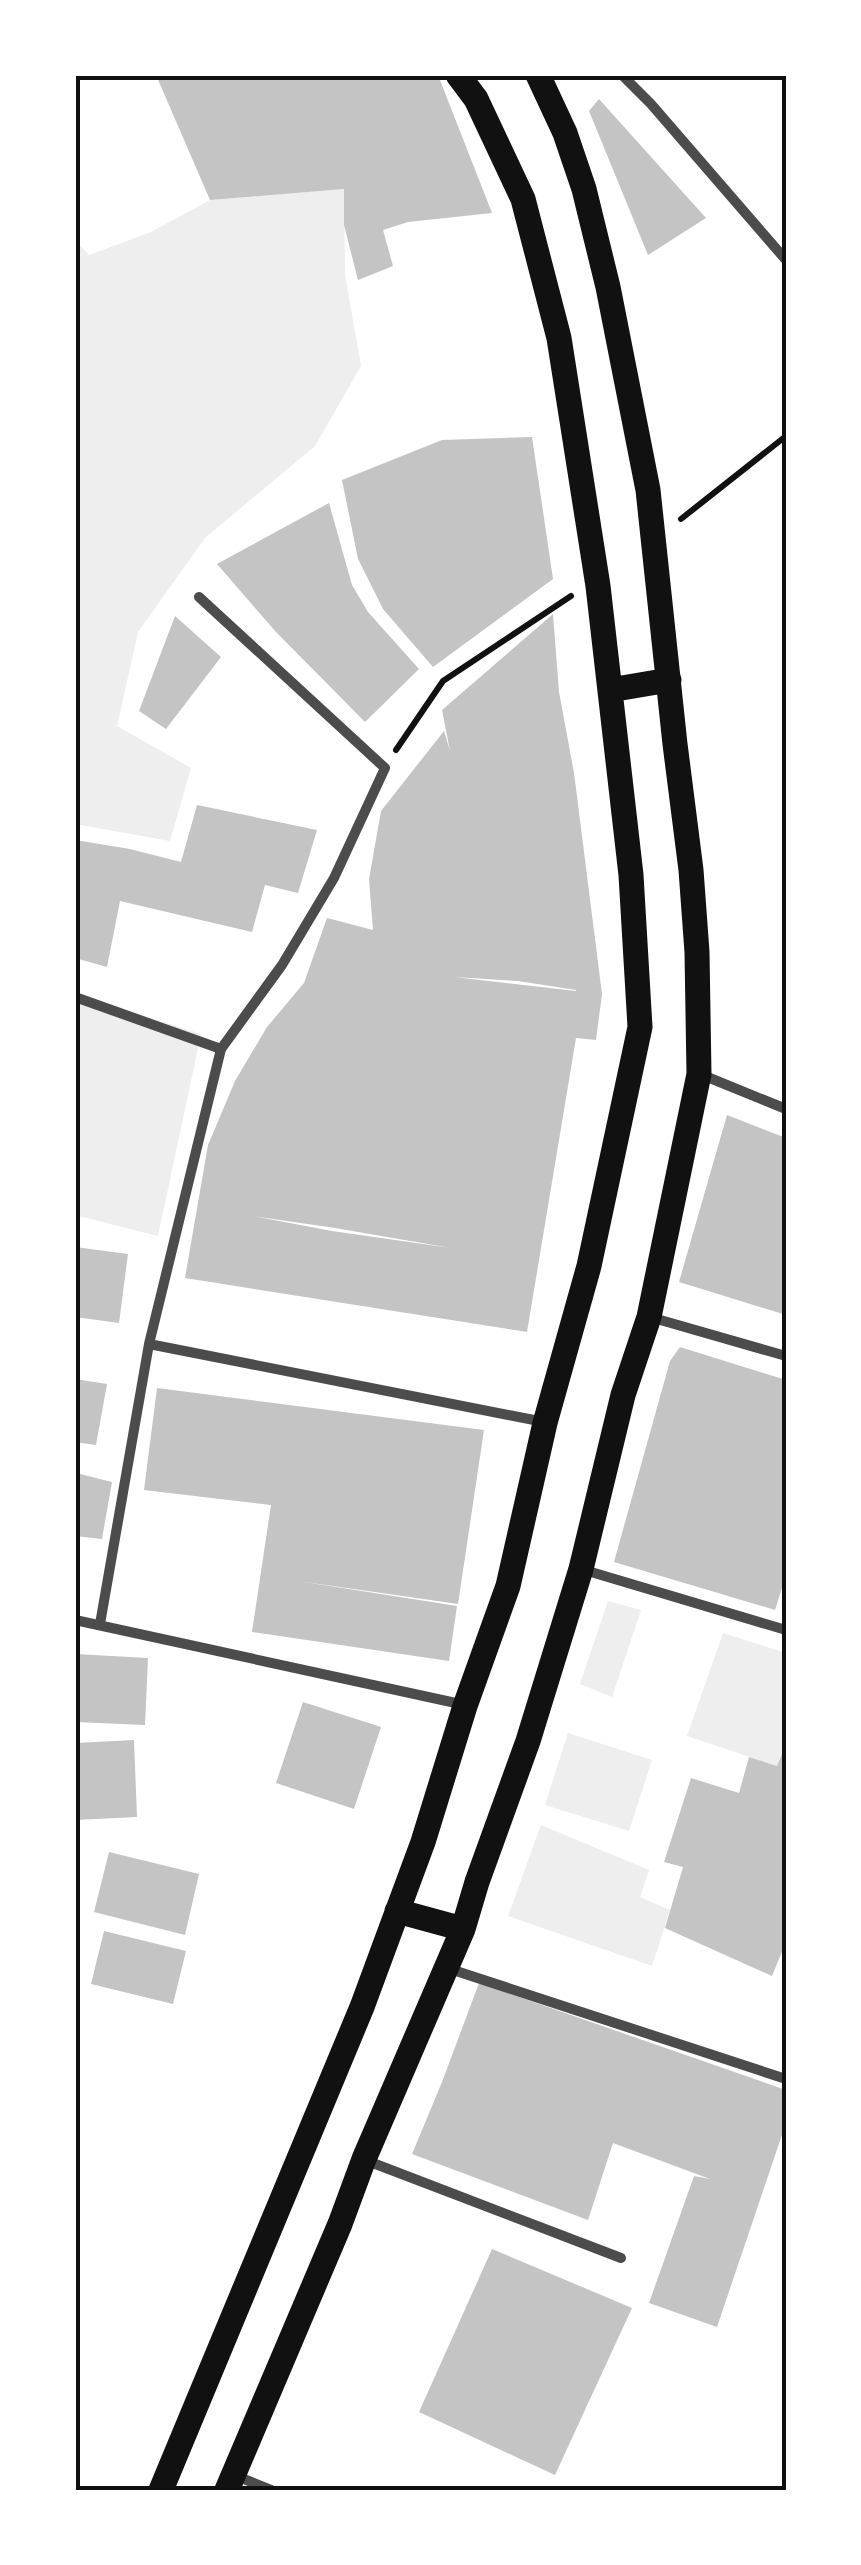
<svg xmlns="http://www.w3.org/2000/svg" width="861" height="2565" font-family="Helvetica,sans-serif">
<rect width="100%" height="100%" fill="#fff"/>
<!-- green -->
<path fill="#eee" d="M344,189L345,275L361,366L315,446L205,538L138,632L117,726L191,768L170,841L75,824V240L89,255L151,232L210,200Z
M75,994L201,1034L158,1236L75,1215Z
M608,1601L641,1610L612,1697L580,1684Z
M723,1633L786,1653V1743L777,1766L687,1736Z
M568,1733L652,1760L629,1831L545,1805Z
M541,1825L649,1870L640,1897L670,1910L652,1966L508,1916Z"/>
<!-- building -->
<path fill="#c4c4c4" fill-rule="evenodd" d="M156,75H438L492,213L408,222L383,230L393,266L358,280L344,225V189L210,200Z
M599,99L706,218L648,255L589,111Z
M532,437L553,579L433,667L383,609L358,559L342,480L442,440Z
M329,503L352,585L368,612L419,669L365,722L276,632L217,564Z
M553,614L559,692L574,773L602,994L596,1040L576,1038L527,1332L185,1278L208,1145L235,1081L267,1027L304,983L327,918L373,930L369,879L381,811L444,731L450,751L442,710ZM454,977L518,981L576,990V991ZM253,1216L335,1228L451,1248L332,1231Z
M175,616L221,657L166,729L139,711Z
M197,805L317,830L298,893L265,885L252,932L120,901L107,967L75,958V840L130,849L181,862Z
M727,1115L786,1138V1315L679,1282Z
M75,1247L128,1254L119,1323L75,1317Z
M680,1347L786,1380V1575L775,1610L614,1562L670,1361Z
M75,1379L107,1384L96,1445L75,1442Z
M157,1388L484,1430L458,1604L298,1581L457,1606L449,1661L252,1632L271,1505L144,1490Z
M75,1456H77L80,1474L112,1482L102,1539L75,1536Z
M75,1654L148,1658L145,1725L75,1722Z
M303,1702L381,1727L354,1809L276,1783Z
M134,1740L137,1817L75,1820V1743Z
M786,1744V1942L772,1976L665,1928L683,1867L664,1862L691,1778L739,1793L749,1757L777,1766Z
M109,1852L199,1874L185,1935L94,1912Z
M104,1931L186,1951L173,2004L91,1984Z
M479,1983L786,2090V2123L717,2327L649,2303L694,2176L710,2179L613,2143L588,2220L412,2154L442,2082Z
M492,2249L632,2308L555,2475L419,2412Z"/>
<g fill="none" stroke-linecap="round" stroke-linejoin="round">
<!-- path -->
<path stroke="#111" stroke-width="6" d="M681,519L786,436
M396,750L443,681L571,596"/>
<!-- minor -->
<path stroke="#4c4c4c" stroke-width="10" d="M622,75L651,104L786,260
M75,997L221,1049
M700,1074L786,1109
M650,1317L786,1356
M149,1344L544,1422
M581,1569L786,1630
M75,1620L465,1705
M100,1624L149,1344L221,1049L282,965L334,878L385,768L199,597
M447,1968L786,2079
M365,2160L621,2258
M234,2475L271,2490"/>
<!-- primary -->
<path stroke="#111" stroke-width="25" d="M610,690L669,680
M397,1911L463,1929
M161,2490L362,2007L423,1842L465,1706L508,1586L545,1423L589,1266L640,1027L631,875L598,586L559,338L523,199L476,99L458,75
M227,2490L340,2224L364,2159L463,1929L477,1882L528,1741L581,1569L623,1395L649,1317L699,1074L697,952L691,870L675,744L648,490L608,287L584,189L565,133L538,75"/>
</g>
<!-- border -->
<rect width="861" height="2565" fill="none" stroke="#ffffff" stroke-width="155"/>
<rect x="78" y="78" width="706" height="2410" fill="none" stroke="#111" stroke-width="4"/>
</svg>
